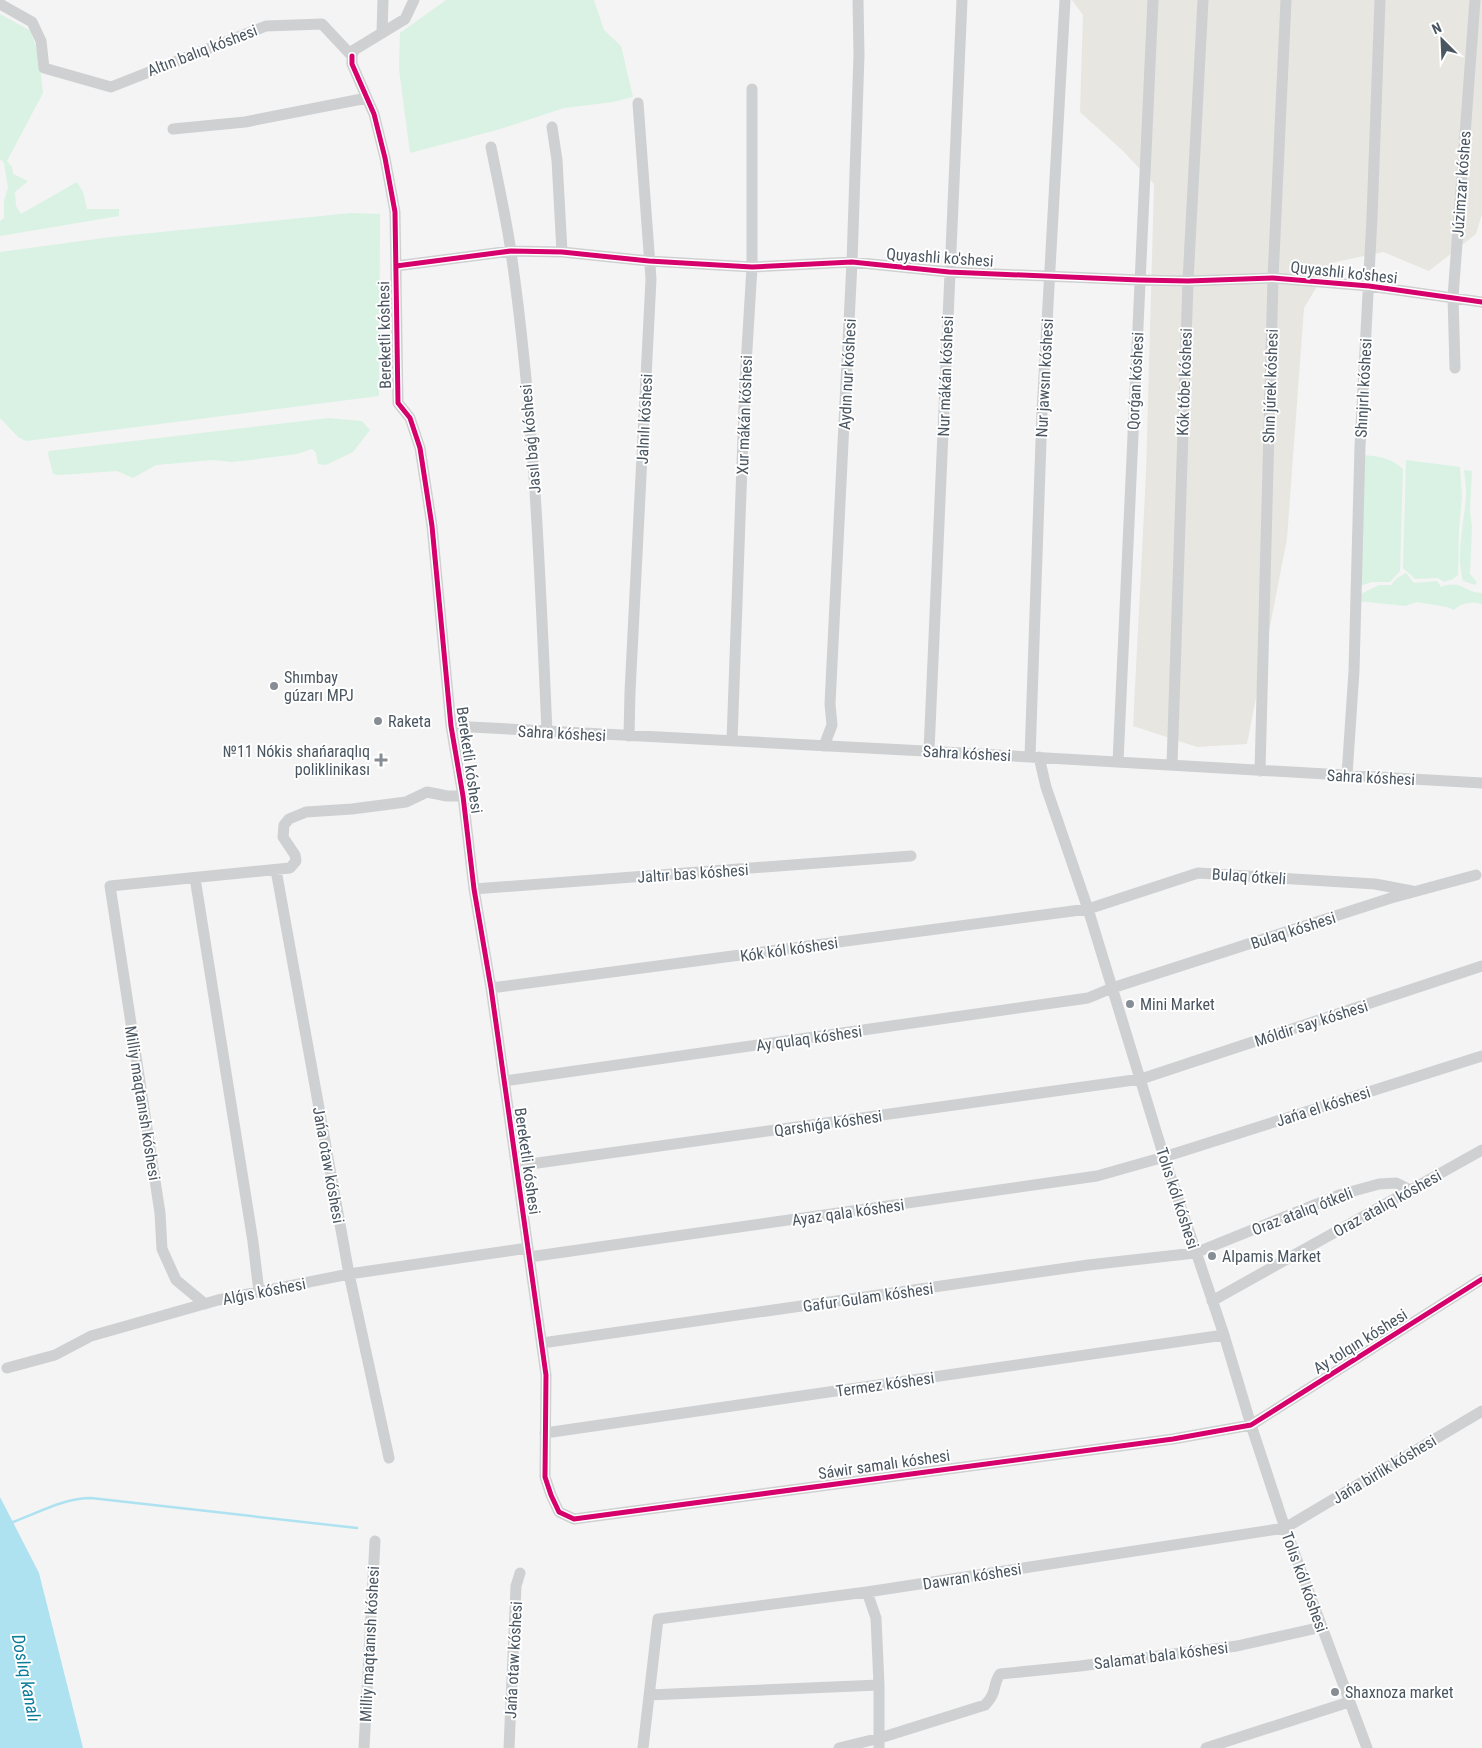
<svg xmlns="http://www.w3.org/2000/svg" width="1482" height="1748" font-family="'Roboto Condensed',sans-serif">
<rect width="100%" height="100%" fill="#f4f4f4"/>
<!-- green -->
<path fill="#d9f2e3" d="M446,0H594L604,30L621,46L633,97L613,102L564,108L497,130L410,153L399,69L400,33Z
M0,14L31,31L39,58L43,93L7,161L12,167L13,174L28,181L15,192L16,206L21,214L77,182L83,192L87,209H119V216L0,236V221L4,218V200L8,188L4,163L0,159Z
M351,213L380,214L379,396L26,441L18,437L0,418V252L111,237Z
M329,418L362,421L370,430L353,452L326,465L318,464L316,453L312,449L297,454L251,460L231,462L213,460L156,465L133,478L117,471L59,475L53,474L48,454L49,451Z
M1362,455C1379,456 1391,458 1403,469L1400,571L1390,582H1372L1360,586Z
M1406,460L1460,467L1462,497L1459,530L1458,575L1453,579L1444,582L1438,578L1415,579L1403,568Z
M1464,470L1472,471L1470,511L1472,527L1470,574L1477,582L1475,585L1463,581C1455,552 1465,523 1466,493C1466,485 1465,477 1464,470Z
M1406,573L1414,583L1437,581L1441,587C1462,579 1464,593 1482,593V604C1473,601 1460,603 1454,610L1447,607L1417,602L1405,606L1358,601L1361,594L1379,585H1391L1397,578Z"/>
<!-- sand -->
<path fill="#e7e6e1" d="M1072,0H1482V214L1476,234L1429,271L1383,252L1331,263L1304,308L1287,539L1247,744L1197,747L1133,726L1146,474L1154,184L1123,151L1080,112L1083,15Z"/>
<!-- water -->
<path fill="#aee2f0" d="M0,1497L39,1573L83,1748H0Z"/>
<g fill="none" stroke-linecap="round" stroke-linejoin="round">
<!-- stream -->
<path stroke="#aee2f0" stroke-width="2.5" d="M13,1522C38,1513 64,1498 91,1498L357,1528"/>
<!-- minor -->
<path stroke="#ced0d2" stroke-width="11" d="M0,4L32,22L41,41L44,68L111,87L266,26L322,24L352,56
M382,32L383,0
M352,56V64L374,114L385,158L395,212L398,403L410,418L420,448L432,526L451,726L463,796L474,889L491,988L546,1375L545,1477L551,1495L559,1512L574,1519L1173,1439L1251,1425L1482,1279
M352,56L354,50L405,19L414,0
M552,127L557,160L562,252
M173,129L245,122L367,98
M491,147C498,182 506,217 511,252C534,411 540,572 547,732
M396,266L511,251L562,252L649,261L752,267L852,262L949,272L1139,280L1188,281L1273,278L1369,286L1482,302
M1455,368L1453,297L1475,0
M451,726L944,752L1482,783
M629,736L630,692L651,279L638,103
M732,741L745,382L752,267V89
M824,746L832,725L830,704L852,262L859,55L858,0
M929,751L962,0
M1030,757L1042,412L1065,0
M1039,757L1046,787L1088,909L1164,1157L1224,1335L1251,1425L1285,1528L1367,1748
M1118,762L1153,0
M1172,765L1188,281L1203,0
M1260,771L1273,278L1286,0
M1347,775L1354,671L1360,446L1372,217L1380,0
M276,870L349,1274L389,1458
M195,878L253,1242L259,1292
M474,889L911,856
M491,988L1088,909L1198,873L1375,884L1412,891
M504,1081L1088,998L1112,988L1391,898L1476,875
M516,1166L1141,1079L1482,966
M529,1257L1097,1176L1164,1157L1482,1056
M1212,1301L1482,1150
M205,1304L176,1280L162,1249L160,1213L110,886L290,868L296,861L295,855L283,837L284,825L289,819L306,812L352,809L406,802L427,792L447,796H463
M542,1343L1088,1265L1195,1253L1339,1195L1379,1184L1396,1183L1410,1190
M7,1368L55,1355L91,1336L218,1300L349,1274L528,1248
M545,1433L1224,1335
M867,1592L876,1618L879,1685V1748
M649,1695L879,1685
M364,1748L375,1541
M509,1748L516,1586L520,1573
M643,1748L658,1619L867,1592L1285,1528L1482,1411
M839,1748L880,1738L985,1705C998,1692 992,1685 1000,1674L1080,1666L1237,1646L1322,1627
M1206,1748L1349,1702"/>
<!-- cycleway casing -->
<g stroke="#fff" stroke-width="8">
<path id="cycleway" d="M352,56V64L374,114L385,158L395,212L398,403L410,418L420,448L432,526L451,726L463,796L474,889L491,988L546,1375L545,1477L551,1495L559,1512L574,1519L1173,1439L1251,1425L1482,1279
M396,266L511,251L562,252L649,261L752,267L852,262L949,272L1139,280L1188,281L1273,278L1369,286L1482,302"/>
</g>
<!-- cycleway -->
<use href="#cycleway" stroke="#d6006c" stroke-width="5"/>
</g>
<!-- markers -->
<g fill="#868d94" stroke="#fff" stroke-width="2">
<circle cx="274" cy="686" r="5"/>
<circle cx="378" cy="721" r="5"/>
<path d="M378.5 752.5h5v5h5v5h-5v5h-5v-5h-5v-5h5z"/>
<circle cx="1130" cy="1004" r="5"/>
<circle cx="1212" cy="1256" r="5"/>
<circle cx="1335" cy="1692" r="5"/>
</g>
<g text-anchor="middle" stroke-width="4" stroke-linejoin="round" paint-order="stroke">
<!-- street labels -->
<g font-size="16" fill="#4a5661" stroke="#fff">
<text transform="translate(202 50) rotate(-21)" y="6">Altın balıq kóshesi</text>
<text transform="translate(1461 184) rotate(-86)" y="6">Júzimzar kóshes</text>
<text transform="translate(940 257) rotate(4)" y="6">Quyashli ko'shesi</text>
<text transform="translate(1344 272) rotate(6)" y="6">Quyashli ko'shesi</text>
<text transform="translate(384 335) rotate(-91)" y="6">Bereketli kóshesi</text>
<text transform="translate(847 374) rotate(-87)" y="6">Aydın nur kóshesi</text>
<text transform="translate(945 376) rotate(-88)" y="6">Nur mákán kóshesi</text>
<text transform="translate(1044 378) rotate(-87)" y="6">Nur jawsın kóshesi</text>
<text transform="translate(1135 381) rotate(-87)" y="6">Qorǵan kóshesi</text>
<text transform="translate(1184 382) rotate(-88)" y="6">Kók tóbe kóshesi</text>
<text transform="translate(1270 386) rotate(-88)" y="6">Shın júrek kóshesi</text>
<text transform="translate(1363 388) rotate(-87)" y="6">Shınjırlı kóshesi</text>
<text transform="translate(744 415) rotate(-88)" y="6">Xur mákán kóshesi</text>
<text transform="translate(644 419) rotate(-87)" y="6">Jalnılı kóshesi</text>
<text transform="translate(530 439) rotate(-95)" y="6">Jasıl baǵ kóshesi</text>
<text transform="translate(562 733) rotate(3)" y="6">Sahra kóshesi</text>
<text transform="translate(967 753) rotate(3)" y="6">Sahra kóshesi</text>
<text transform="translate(470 760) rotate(82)" y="6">Bereketli kóshesi</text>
<text transform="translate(1371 777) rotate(3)" y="6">Sahra kóshesi</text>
<text transform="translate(693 873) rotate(-4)" y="6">Jaltır bas kóshesi</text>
<text transform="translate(1249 876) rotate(4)" y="6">Bulaq ótkeli</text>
<text transform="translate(1293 930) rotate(-18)" y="6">Bulaq kóshesi</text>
<text transform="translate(789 949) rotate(-8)" y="6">Kók kól kóshesi</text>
<text transform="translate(1311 1023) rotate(-18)" y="6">Móldir say kóshesi</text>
<text transform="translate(809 1038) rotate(-8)" y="6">Ay qulaq kóshesi</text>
<text transform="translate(143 1103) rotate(81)" y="6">Milliy maqtanısh kóshesi</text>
<text transform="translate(1323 1106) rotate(-18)" y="6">Jańa el kóshesi</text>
<text transform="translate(828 1123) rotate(-8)" y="6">Qarshıǵa kóshesi</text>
<text transform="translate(528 1161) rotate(82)" y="6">Bereketli kóshesi</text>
<text transform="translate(329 1165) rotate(80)" y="6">Jańa otaw kóshesi</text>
<text transform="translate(1178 1198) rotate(72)" y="6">Tolıs kól kóshesi</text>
<text transform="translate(1387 1203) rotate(-29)" y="6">Oraz atalıq kóshesi</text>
<text transform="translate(1302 1211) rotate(-21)" y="6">Oraz atalıq ótkeli</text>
<text transform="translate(848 1212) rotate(-8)" y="6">Ayaz qala kóshesi</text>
<text transform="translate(264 1291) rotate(-11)" y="6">Alǵıs kóshesi</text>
<text transform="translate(868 1297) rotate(-8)" y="6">Gafur Gulam kóshesi</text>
<text transform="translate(1360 1341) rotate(-32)" y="6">Ay tolqın kóshesi</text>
<text transform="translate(885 1384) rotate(-8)" y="6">Termez kóshesi</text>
<text transform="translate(884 1464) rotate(-8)" y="6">Sáwir samalı kóshesi</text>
<text transform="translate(1384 1469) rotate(-31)" y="6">Jańa birlik kóshesi</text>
<text transform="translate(972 1576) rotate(-9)" y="6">Dawran kóshesi</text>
<text transform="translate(1305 1582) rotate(70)" y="6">Tolıs kól kóshesi</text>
<text transform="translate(369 1644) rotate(-87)" y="6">Milliy maqtanısh kóshesi</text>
<text transform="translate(1161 1655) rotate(-7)" y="6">Salamat bala kóshesi</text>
<text transform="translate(513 1660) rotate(-87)" y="6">Jańa otaw kóshesi</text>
</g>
<!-- poi labels -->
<g font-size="16" fill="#4a5661" stroke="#fff" text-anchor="start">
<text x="284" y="683">Shımbay<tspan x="284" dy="18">gúzarı MPJ</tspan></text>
<text x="388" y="727">Raketa</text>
<text x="370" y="757" text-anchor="end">№11 Nókis shańaraqlıq<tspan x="370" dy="18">poliklinikası</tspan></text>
<text x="1140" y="1010">Mini Market</text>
<text x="1222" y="1262">Alpamis Market</text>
<text x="1345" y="1698">Shaxnoza market</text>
</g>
<!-- water labels -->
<g font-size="18" font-style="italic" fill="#0c7c9b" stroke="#fff">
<text transform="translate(26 1678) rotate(79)" y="6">Doslıq kanalı</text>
</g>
</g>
<!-- north arrow -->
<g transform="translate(1442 40) rotate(336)" stroke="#ffffff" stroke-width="4" paint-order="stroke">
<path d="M0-4L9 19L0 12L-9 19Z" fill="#4a5661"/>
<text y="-8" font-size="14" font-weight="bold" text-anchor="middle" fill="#4a5661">N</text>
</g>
</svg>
